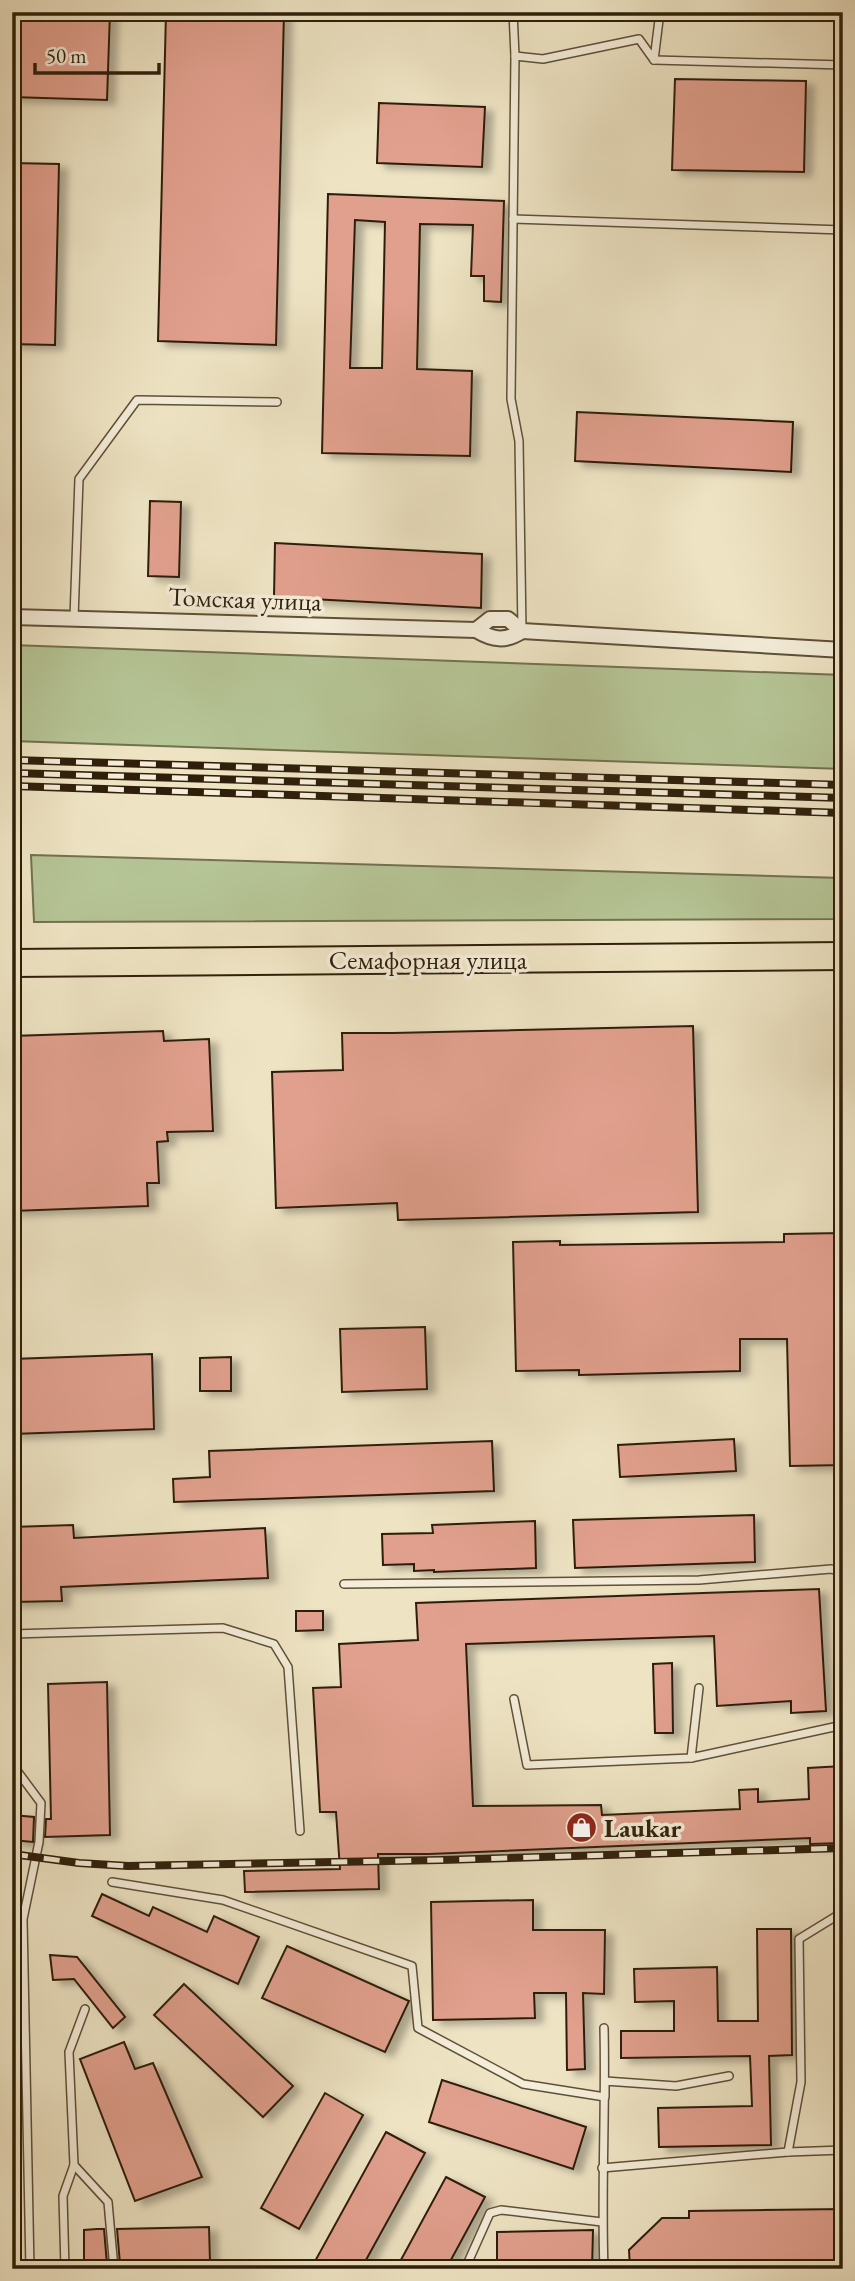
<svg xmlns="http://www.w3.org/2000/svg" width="855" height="2281" viewBox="0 0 855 2281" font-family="'EB Garamond',serif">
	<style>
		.green { fill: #b6c596; stroke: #727250; stroke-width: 2 }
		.building { fill: #e1a08e; stroke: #2f1f0a; stroke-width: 2; fill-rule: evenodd; filter: url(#shadow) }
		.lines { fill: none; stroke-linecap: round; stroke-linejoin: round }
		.lane-casing { stroke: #5f5038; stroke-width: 10 }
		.street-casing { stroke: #5f5038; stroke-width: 18 }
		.highway-casing { stroke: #2f1f0a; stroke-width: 30 }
		.lane { stroke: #f4edd9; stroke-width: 7 }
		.street { stroke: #f4edd9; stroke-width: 14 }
		.highway { stroke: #eee4c4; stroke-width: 26 }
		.rail-casing { stroke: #2f1f0a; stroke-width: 8 }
		.rail { stroke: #f4edd9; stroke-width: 5; stroke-dasharray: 16; stroke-linecap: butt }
		.labels { text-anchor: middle; stroke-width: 7; stroke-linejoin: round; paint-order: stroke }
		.street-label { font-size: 26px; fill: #2f1f0a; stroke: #f4edd9 }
		.poi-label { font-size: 26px; font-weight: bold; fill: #2f1f0a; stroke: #f4edd9; text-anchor: start }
	</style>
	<defs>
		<filter id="shadow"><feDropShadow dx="8" dy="4.5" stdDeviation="3.5" flood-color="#0004"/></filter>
	</defs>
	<rect width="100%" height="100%" fill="#eee4c4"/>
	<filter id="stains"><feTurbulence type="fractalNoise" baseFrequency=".00286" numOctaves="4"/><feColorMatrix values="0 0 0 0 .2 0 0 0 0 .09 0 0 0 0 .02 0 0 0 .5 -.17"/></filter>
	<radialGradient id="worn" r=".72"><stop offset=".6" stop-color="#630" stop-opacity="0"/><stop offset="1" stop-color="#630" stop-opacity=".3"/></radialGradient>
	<g class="green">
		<path d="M12,645L843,675V769L12,741Z"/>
		<path d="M31,855L843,878V919L34,922Z"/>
	</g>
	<g class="building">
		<path d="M12,12H110L107,100L12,97Z"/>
		<path d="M166,12H284L276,345L158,341Z"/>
		<path d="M675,79L806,81L804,172L672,170Z"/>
		<path d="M379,103L485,107L482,167L377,163Z"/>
		<path d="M12,163L59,164L55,345L12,344Z"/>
		<path d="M328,194L504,201L501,302L484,301V276H471L473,225L420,224L417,369L472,371L470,456L322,453ZM355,220L385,222L382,368H350Z"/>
		<path d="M577,412L793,422L791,472L575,461Z"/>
		<path d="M150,501L181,502L179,577L148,576Z"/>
		<path d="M275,543L482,554L481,608L274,597Z"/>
		<path d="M693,1026L698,1212L398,1220L397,1203L276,1208L272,1072L343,1070L342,1033H393Z"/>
		<path d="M163,1031L164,1041L209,1039L213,1131L167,1132L168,1141L157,1142L159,1183H147L148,1206L12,1211V1036Z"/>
		<path d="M843,1233V1465L790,1466L787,1339H740V1371L579,1375V1370L516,1371L513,1242L560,1241V1245L784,1242V1234Z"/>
		<path d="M425,1327L427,1389L342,1392L340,1329Z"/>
		<path d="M152,1354L154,1429L12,1434V1359Z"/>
		<path d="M231,1357V1391H200V1358Z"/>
		<path d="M734,1439L736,1471L620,1477L618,1445Z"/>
		<path d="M492,1441L494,1491L174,1502L173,1479L210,1477L209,1451Z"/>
		<path d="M754,1515L755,1562L575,1568L573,1520Z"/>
		<path d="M535,1521L536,1568L434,1572V1570L414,1571V1564L383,1565L382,1534L433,1533L432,1525Z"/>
		<path d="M73,1525L74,1538L265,1528L268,1578L61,1587L62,1601L12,1602V1527Z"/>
		<path d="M819,1589L826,1711L791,1713V1701L717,1706L714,1636L466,1644L473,1806L601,1805L602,1815L740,1809L739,1790L758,1789V1802L809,1799L808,1768L843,1766V1843L810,1844V1838L429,1854H378L379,1889L245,1892L244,1871L340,1869L336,1812H320L313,1688L341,1687L339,1644L418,1640L416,1603Z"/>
		<path d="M296,1611H323V1630L296,1631Z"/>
		<path d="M672,1663L673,1733H655L653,1664Z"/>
		<path d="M107,1682L110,1835L45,1837L46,1819H51L48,1684Z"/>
		<path d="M12,1815L34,1817L33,1842L12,1840Z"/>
		<path d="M102,1894L149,1916L153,1907L207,1932L214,1916L259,1937L238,1984L92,1916Z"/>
		<path d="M533,1900V1930H605L604,1994L583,1993L585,2069L567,2070L566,1993H534L535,2018L433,2020L431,1902Z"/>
		<path d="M757,1929H791L792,2055L769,2056L771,2145L659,2147L658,2108L752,2106L750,2056L621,2058V2031H674V2001L635,2002L634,1969L717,1967L718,2021H758Z"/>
		<path d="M287,1946L409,2001L385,2052L262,1998Z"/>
		<path d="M50,1955L77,1957L125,2017L113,2028L74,1979L53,1980Z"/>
		<path d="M184,1984L293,2086L263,2117L154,2015Z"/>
		<path d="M124,2042L135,2069L153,2063L202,2177L135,2201L80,2059Z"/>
		<path d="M442,2080L586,2127L573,2169L429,2122Z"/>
		<path d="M325,2093L363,2115L299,2229L261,2208Z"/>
		<path d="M386,2132L425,2153L361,2269H325L314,2263Z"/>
		<path d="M446,2177L485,2197L446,2269H396Z"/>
		<path d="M843,2209V2269H630L629,2250L662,2218H689V2211Z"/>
		<path d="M209,2227L210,2262L180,2263V2269H158V2263L120,2264L117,2229Z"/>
		<path d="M97,2229H104L107,2265H103V2269H84V2230Z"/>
		<path d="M593,2230L592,2269H497V2232Z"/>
	</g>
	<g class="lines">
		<defs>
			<g id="lane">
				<path d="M513,12L515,56"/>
				<path d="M654,60L843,65"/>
				<path d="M513,219L843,230"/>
				<path d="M74,618L79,479L137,400L277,402"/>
				<path d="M522,630L519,441L511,399L515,56L543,59L639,39L654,60L660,12"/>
				<path d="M344,1584L699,1580L831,1569L843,1572"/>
				<path d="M12,1634L223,1628L274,1644L288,1667L300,1831"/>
				<path d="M514,1699L527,1765L691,1758L843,1725"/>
				<path d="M691,1758L699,1688"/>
				<path d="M12,1764L41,1803L39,1842L23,1919L30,2269"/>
				<path d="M112,1882L223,1900L412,1966L418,2028L523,2084L605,2097V2081L676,2086L729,2076"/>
				<path d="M788,2152L801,2082L799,1939L843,1912"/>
				<path d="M74,2165L108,2202L114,2269"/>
				<path d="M602,2168L788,2152L843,2150"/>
				<path d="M65,2269L63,2196L74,2165L69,2052L85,2009"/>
				<path d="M465,2269L490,2213L501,2210L602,2222"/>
				<path d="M604,2269C601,2188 606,2108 604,2028"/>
			</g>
			<g id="street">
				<path d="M12,617L476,630C493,640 505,642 522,631"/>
				<path d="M476,630L490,619H508L522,631L843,650"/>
			</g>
			<path id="highway" d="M12,963L843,956"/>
		</defs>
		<use href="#lane" class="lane-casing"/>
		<use href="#street" class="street-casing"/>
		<use href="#highway" class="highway-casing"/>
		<use href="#lane" class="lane"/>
		<use href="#street" class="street"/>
		<use href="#highway" class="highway"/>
		<defs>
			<g id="rail">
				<path d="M12,760L843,785"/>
				<path d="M12,773L843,798"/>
				<path d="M12,786L843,813"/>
				<path d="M12,1854L79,1863L128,1866L441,1860L843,1848"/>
			</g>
		</defs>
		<use href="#rail" class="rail-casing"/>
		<use href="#rail" class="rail"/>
	</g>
	<defs>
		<symbol id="shop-disc" viewBox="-11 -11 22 22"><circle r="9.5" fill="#8f2418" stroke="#f4edd9"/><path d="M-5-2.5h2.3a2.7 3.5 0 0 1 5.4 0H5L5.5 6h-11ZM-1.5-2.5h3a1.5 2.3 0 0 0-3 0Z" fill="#fff"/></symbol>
	</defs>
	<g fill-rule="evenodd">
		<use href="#shop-disc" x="564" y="1810" width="35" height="35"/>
	</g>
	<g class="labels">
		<g class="street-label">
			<text transform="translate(245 599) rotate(2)" y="9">Томская улица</text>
			<text x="428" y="969">Семафорная улица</text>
		</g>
		<g class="poi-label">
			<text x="604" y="1837">Laukar</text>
		</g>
	</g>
	<rect width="855" height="2281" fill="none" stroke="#eee4c4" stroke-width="42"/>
	<rect x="14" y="14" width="827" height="2253" fill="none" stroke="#2f1f0a" stroke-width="3.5"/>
	<rect x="21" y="21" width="813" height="2239" fill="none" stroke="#2f1f0a" stroke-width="2"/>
	<path d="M35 63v10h124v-10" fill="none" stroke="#2f1f0a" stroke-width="3.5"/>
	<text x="46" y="63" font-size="21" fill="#2f1f0a" stroke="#f4edd9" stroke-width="5" paint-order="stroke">50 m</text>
	<rect width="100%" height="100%" filter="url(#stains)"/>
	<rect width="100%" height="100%" fill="url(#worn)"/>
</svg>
